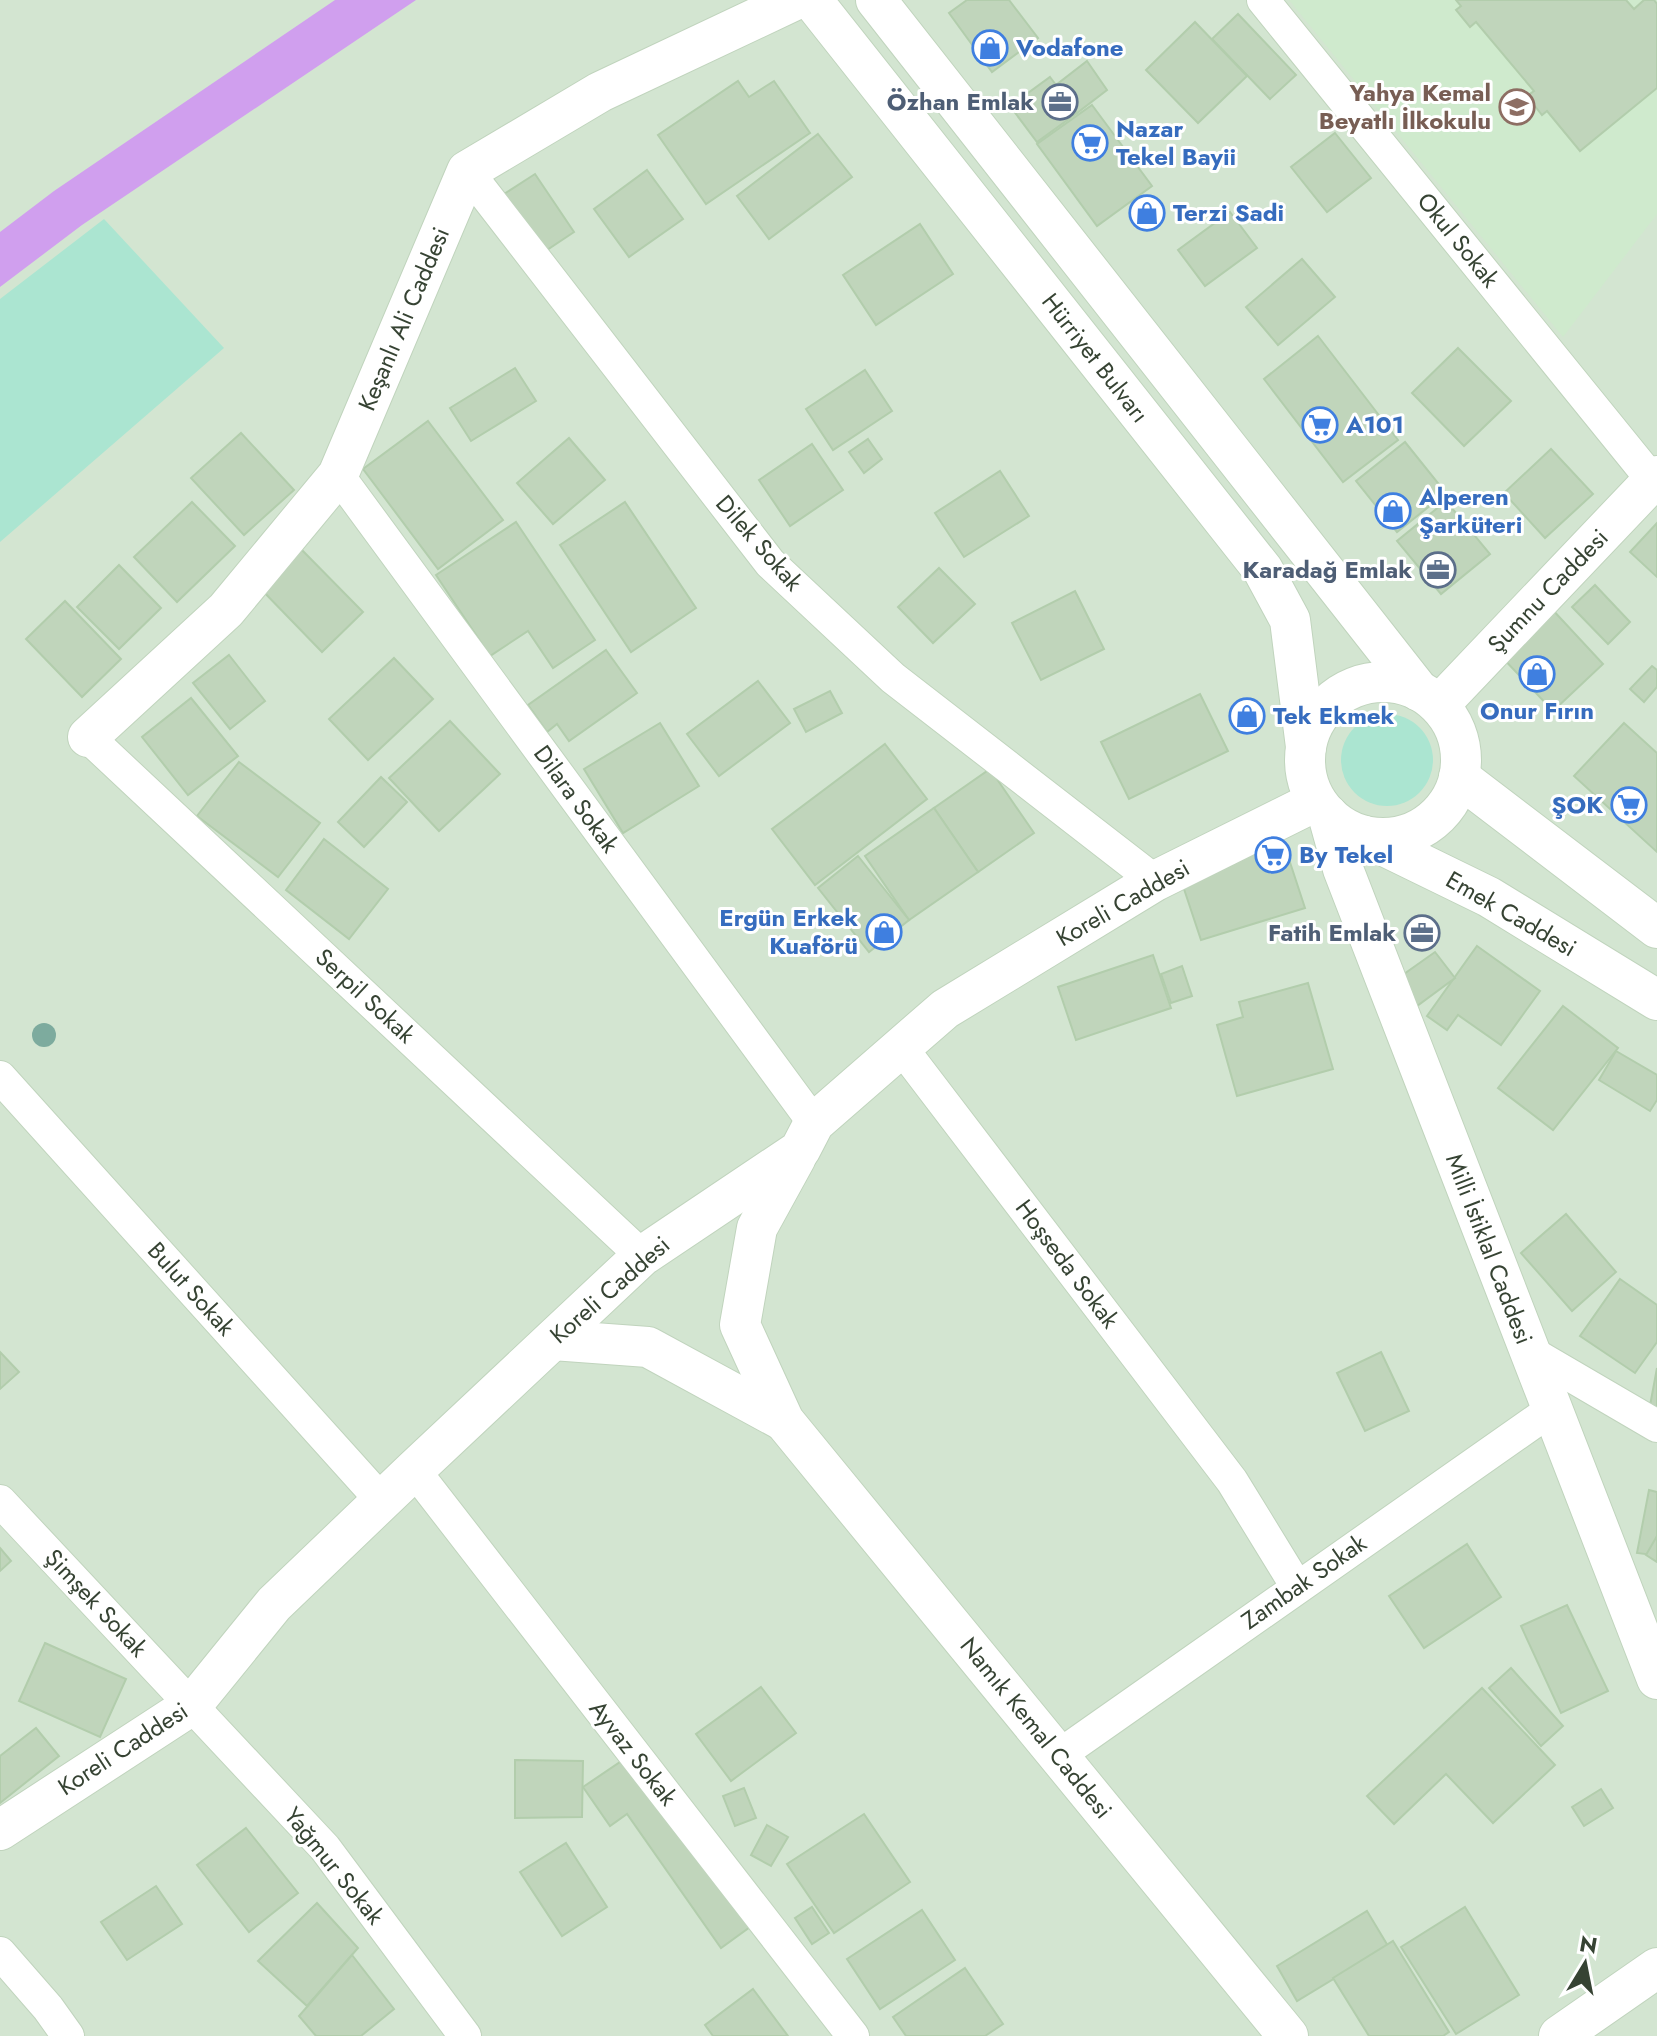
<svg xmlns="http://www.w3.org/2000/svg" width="1657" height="2036" viewBox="0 0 1657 2036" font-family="Jost,sans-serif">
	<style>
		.residential { fill: #d3e5d1 }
		.education { fill: #cfeacd }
		.green { fill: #abe5d1 }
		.water { fill: #d09fee }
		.building { fill: #c0d5bb; stroke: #b2cdac; stroke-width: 2 }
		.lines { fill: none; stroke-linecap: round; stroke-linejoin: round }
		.minor-casing { stroke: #c0d4bd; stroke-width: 34 }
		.tertiary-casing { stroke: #c0d4bd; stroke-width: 42 }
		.minor { stroke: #fff; stroke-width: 32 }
		.tertiary { stroke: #fff; stroke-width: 40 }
		.tree { fill: #7dab9e }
		.labels { text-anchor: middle; stroke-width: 6; stroke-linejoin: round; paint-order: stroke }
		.shop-label { font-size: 24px; font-weight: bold; fill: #366cbe; stroke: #fff; text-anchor: start }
		.education-label { font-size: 24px; font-weight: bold; fill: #785e54; stroke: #fff; text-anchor: end }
		.service-label { font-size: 24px; font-weight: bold; fill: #4e5e75; stroke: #fff; text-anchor: end }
		.street-label { font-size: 24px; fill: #364333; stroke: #fff }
	</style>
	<rect width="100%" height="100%" fill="#e4f1e3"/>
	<rect class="residential" x="0" y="0" width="1657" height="2036"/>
	<path class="education" d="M1289,0H1657V214L1563,337Z"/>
	<g class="green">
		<path d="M104,219L224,348L0,542V299Z"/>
		<circle cx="1387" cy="760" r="46"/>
	</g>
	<path class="water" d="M335,0H416L82,225L0,287V232L54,191Z"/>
	<g class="building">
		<path d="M967,0H1009L1038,38L992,72L949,13Z"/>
		<path d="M1456,0H1626L1634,9L1644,0H1654L1657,4V88L1580,151L1547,111L1542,115L1527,96L1534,91L1476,22L1470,27L1456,10L1461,6Z"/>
		<path d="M1238,14L1296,75L1270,99L1212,39Z"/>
		<path d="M1195,22L1247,76L1198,123L1146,70Z"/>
		<path d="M1087,61L1107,90L1077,113L1056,85Z"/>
		<path d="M1050,77L1077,113L1037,142L1010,106Z"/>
		<path d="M738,81L749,97L774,81L810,133L706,204L658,135Z"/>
		<path d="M1092,105L1152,186L1097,226L1037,144Z"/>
		<path d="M1335,133L1371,178L1327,212L1291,167Z"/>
		<path d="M818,134L852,177L769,239L737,196Z"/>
		<path d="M647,170L683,219L629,257L594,209Z"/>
		<path d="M535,174L574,232L526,264L487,205Z"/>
		<path d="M1230,212L1257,248L1205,286L1178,250Z"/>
		<path d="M920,224L953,274L876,325L843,275Z"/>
		<path d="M1302,259L1335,297L1278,345L1246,307Z"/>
		<path d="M1318,336L1398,440L1343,482L1264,379Z"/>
		<path d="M1458,348L1511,401L1464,446L1412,393Z"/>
		<path d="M515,368L536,401L471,441L450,408Z"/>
		<path d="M865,370L892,411L833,450L806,409Z"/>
		<path d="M428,421L503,520L438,569L363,469Z"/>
		<path d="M241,433L294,490L244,535L191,478Z"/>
		<path d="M569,438L605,480L553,524L517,483Z"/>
		<path d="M868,439L882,459L864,473L849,452Z"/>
		<path d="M1405,442L1446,493L1397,532L1356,481Z"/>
		<path d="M812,444L843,490L790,526L759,480Z"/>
		<path d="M1551,449L1593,494L1545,538L1504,493Z"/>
		<path d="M1000,471L1029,516L964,557L935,513Z"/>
		<path d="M1446,501L1490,554L1441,594L1397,541Z"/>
		<path d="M192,502L235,546L177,602L134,557Z"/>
		<path d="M625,502L696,608L631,652L560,545Z"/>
		<path d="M516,522L595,640L553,668L528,631L490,656L436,575Z"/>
		<path d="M1657,523V577L1630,552Z"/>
		<path d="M298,546L363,612L322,652L257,585Z"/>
		<path d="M119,565L161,608L119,649L77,607Z"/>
		<path d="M939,568L975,604L933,643L898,607Z"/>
		<path d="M1595,585L1630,622L1608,644L1572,607Z"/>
		<path d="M1075,591L1104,649L1041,680L1012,623Z"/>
		<path d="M65,601L121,659L82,697L26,639Z"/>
		<path d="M1550,607L1603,664L1553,711L1499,654Z"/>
		<path d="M606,650L637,693L569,741L557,724L547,732L528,705Z"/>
		<path d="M229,655L265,701L230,729L193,683Z"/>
		<path d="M394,658L433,699L368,760L329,719Z"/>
		<path d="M1652,666L1657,670V687L1644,702L1630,689Z"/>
		<path d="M758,681L790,723L719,776L687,734Z"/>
		<path d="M830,691L842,713L806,732L794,709Z"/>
		<path d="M1200,694L1228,751L1129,799L1101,742Z"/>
		<path d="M191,698L238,756L188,795L142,737Z"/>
		<path d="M450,721L500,774L439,831L389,778Z"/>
		<path d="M660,723L699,786L623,833L584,769Z"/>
		<path d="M1624,723L1657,753V852L1574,776Z"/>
		<path d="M885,744L927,799L815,885L772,829Z"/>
		<path d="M239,762L320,823L278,877L197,816Z"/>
		<path d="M990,769L1034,833L978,872L934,808Z"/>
		<path d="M381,777L407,802L364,847L338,822Z"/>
		<path d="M934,808L978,872L909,920L865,856Z"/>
		<path d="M324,839L388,889L349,939L286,890Z"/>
		<path d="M1284,844L1305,908L1201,940L1180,877Z"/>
		<path d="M858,856L909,920L869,952L818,888Z"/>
		<path d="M1477,946L1540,991L1501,1045L1458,1015L1447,1030L1427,1016Z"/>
		<path d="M1435,952L1455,978L1417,1006L1397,979Z"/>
		<path d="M1153,955L1171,1008L1076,1040L1058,987Z"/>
		<path d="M1182,966L1192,996L1171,1003L1161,974Z"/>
		<path d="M1308,983L1333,1069L1237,1096L1217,1025L1243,1017L1239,1002Z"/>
		<path d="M1563,1006L1618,1048L1553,1130L1498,1088Z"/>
		<path d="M1616,1051L1657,1075V1100L1650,1111L1599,1080Z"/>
		<path d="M1566,1214L1616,1272L1572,1311L1521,1253Z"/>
		<path d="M1620,1279L1657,1305V1342L1635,1373L1580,1336Z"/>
		<path d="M0,1352L19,1372L0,1389Z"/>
		<path d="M1381,1352L1409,1411L1365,1431L1337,1373Z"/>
		<path d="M1657,1368V1413L1649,1411Z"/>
		<path d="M1649,1490L1657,1492V1537L1653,1555L1637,1553Z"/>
		<path d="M1657,1536V1562L1646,1555Z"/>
		<path d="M1467,1544L1501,1597L1424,1648L1389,1596Z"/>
		<path d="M0,1548L11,1561L0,1571Z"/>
		<path d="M1567,1605L1608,1691L1561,1713L1521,1626Z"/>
		<path d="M45,1643L126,1679L100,1737L19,1701Z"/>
		<path d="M1511,1668L1563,1726L1541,1746L1489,1688Z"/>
		<path d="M761,1687L796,1733L731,1781L696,1734Z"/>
		<path d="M1482,1688L1555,1765L1493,1823L1446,1774L1394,1824L1367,1796Z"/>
		<path d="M36,1728L59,1756L0,1803V1756Z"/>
		<path d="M629,1756L750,1927L721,1948L627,1814L610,1826L583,1787Z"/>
		<path d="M515,1760L583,1761L582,1817L515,1818Z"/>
		<path d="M744,1788L756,1818L735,1826L723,1796Z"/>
		<path d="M1601,1789L1613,1808L1584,1826L1572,1807Z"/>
		<path d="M864,1814L910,1882L834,1933L787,1864Z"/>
		<path d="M767,1825L788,1837L771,1866L751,1855Z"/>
		<path d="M246,1828L298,1893L249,1932L197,1865Z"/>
		<path d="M566,1843L607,1907L562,1936L520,1872Z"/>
		<path d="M156,1886L182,1924L127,1960L101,1922Z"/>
		<path d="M317,1903L358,1948L307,2006L258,1961Z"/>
		<path d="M812,1907L829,1933L812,1944L795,1918Z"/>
		<path d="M1465,1907L1519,1995L1456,2034L1401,1947Z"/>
		<path d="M922,1910L955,1960L880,2009L847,1959Z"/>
		<path d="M1367,1911L1388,1946L1297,2001L1277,1966Z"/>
		<path d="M1393,1941L1449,2032L1443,2036H1369L1333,1978Z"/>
		<path d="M352,1955L394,2009L361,2036H316L299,2016Z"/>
		<path d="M965,1968L1003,2024L985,2036H906L893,2017Z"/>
		<path d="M753,1989L788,2036H713L705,2025Z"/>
	</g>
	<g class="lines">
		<defs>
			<g id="minor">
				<path d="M1263,0L1653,481"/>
				<path d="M467,171L770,563L893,678L1155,881"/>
				<path d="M338,475L814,1123"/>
				<path d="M88,737L642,1256"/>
				<path d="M901,1047L1232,1481L1297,1587"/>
				<path d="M0,1077L382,1501"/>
				<path d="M1527,1350L1657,1426"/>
				<path d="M414,1470L853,2036"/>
				<path d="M0,1501L325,1848L465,2036"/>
				<path d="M1058,1756L1551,1410"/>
				<path d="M0,1953L48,2008L68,2036"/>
			</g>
			<g id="tertiary">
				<path d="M812,0L1263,570L1290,620L1306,747"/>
				<path d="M876,0L1419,691"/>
				<circle cx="1383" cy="760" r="78"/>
				<path d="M1439,705L1657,476"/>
				<path d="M88,737L226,610L338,475L467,171L600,92L795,0"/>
				<path d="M1459,777L1657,928"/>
				<path d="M1328,815L1343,869C1448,1139 1551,1410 1657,1679"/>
				<path d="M1364,836L1489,897L1657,1000"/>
				<path d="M796,1157L757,1228L740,1325L784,1421L1288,2036"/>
				<path d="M553,1340L648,1347L784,1421"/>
				<path d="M0,1830L192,1705L274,1604L414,1470L642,1256L800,1150L814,1123L945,1009L1155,881L1316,801"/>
				<path d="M1559,2036L1657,1968"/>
			</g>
		</defs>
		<use href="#minor" class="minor-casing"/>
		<use href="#tertiary" class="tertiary-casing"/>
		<use href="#minor" class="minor"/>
		<use href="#tertiary" class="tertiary"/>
	</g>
	<circle class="tree" cx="44" cy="1035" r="12"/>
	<defs>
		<symbol id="shop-ring" viewBox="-11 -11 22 22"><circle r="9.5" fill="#fff" stroke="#3f7fe0" stroke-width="1.5"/><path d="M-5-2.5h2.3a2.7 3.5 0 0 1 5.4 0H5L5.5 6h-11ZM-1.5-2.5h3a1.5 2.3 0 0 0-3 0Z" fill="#3f7fe0"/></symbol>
		<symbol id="office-ring" viewBox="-11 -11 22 22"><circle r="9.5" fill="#fff" stroke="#5c6f8a" stroke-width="1.5"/><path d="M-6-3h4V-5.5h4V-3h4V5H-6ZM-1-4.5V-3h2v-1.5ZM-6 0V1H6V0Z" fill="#5c6f8a"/></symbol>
		<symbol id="school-ring" viewBox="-11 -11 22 22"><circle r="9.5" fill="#fff" stroke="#8d6e63" stroke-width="1.5"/><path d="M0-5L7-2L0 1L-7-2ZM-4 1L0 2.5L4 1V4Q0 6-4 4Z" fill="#8d6e63"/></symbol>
		<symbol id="supermarket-ring" viewBox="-11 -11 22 22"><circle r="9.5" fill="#fff" stroke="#3f7fe0" stroke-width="1.5"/><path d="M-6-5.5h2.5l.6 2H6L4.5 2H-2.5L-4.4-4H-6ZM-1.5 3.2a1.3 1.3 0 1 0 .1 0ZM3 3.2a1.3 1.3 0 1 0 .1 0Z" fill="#3f7fe0"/></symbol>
	</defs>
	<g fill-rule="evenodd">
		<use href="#shop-ring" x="970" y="28" width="40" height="40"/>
		<use href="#office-ring" x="1040" y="82" width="40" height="40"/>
		<use href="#school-ring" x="1497" y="87" width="40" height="40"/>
		<use href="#supermarket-ring" x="1070" y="123" width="40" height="40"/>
		<use href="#shop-ring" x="1127" y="193" width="40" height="40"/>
		<use href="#supermarket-ring" x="1300" y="405" width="40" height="40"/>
		<use href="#shop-ring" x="1373" y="491" width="40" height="40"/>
		<use href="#office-ring" x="1418" y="550" width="40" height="40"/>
		<use href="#shop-ring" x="1517" y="654" width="40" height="40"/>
		<use href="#shop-ring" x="1227" y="696" width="40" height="40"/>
		<use href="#supermarket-ring" x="1609" y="785" width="40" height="40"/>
		<use href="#supermarket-ring" x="1253" y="835" width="40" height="40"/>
		<use href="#shop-ring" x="864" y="912" width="40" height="40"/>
		<use href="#office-ring" x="1402" y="913" width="40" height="40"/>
	</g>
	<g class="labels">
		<g class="shop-label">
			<text x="1016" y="56">Vodafone</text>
			<text x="1116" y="137">Nazar<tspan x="1116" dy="28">Tekel Bayii</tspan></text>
			<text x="1173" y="221">Terzi Sadi</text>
			<text x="1346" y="433">A101</text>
			<text x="1419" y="505">Alperen<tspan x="1419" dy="28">Şarküteri</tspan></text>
			<text x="1537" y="719" text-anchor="middle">Onur Fırın</text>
			<text x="1273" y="724">Tek Ekmek</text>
			<text x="1603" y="813" text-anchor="end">ŞOK</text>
			<text x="1299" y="863">By Tekel</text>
			<text x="858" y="926" text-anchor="end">Ergün Erkek<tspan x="858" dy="28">Kuaförü</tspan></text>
		</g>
		<g class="education-label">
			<text x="1491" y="101">Yahya Kemal<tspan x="1491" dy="28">Beyatlı İlkokulu</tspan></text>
		</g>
		<g class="service-label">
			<text x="1034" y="110">Özhan Emlak</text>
			<text x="1412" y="578">Karadağ Emlak</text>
			<text x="1396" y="941">Fatih Emlak</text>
		</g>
		<g class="street-label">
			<text transform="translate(1458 240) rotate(51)" y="8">Okul Sokak</text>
			<text transform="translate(404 319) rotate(-67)" y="8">Keşanlı Ali Caddesi</text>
			<text transform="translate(1095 358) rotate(52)" y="8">Hürriyet Bulvarı</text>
			<text transform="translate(759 543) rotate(49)" y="8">Dilek Sokak</text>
			<text transform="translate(1548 591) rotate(-46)" y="8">Şumnu Caddesi</text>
			<text transform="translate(576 799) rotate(54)" y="8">Dilara Sokak</text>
			<text transform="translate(1123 903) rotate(-30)" y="8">Koreli Caddesi</text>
			<text transform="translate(1511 914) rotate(30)" y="8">Emek Caddesi</text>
			<text transform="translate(365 996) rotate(43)" y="8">Serpil Sokak</text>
			<text transform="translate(1489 1249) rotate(69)" y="8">Milli İstiklal Caddesi</text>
			<text transform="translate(1067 1264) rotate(53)" y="8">Hoşseda Sokak</text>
			<text transform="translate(191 1289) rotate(48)" y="8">Bulut Sokak</text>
			<text transform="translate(610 1290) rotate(-41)" y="8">Koreli Caddesi</text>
			<text transform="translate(1304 1582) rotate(-35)" y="8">Zambak Sokak</text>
			<text transform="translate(96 1603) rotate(47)" y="8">Şimşek Sokak</text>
			<text transform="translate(1036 1728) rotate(51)" y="8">Namık Kemal Caddesi</text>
			<text transform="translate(123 1749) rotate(-33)" y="8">Koreli Caddesi</text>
			<text transform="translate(633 1753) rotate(52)" y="8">Ayvaz Sokak</text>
			<text transform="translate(334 1866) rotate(51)" y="8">Yağmur Sokak</text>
		</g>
	</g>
	<g transform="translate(1585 1964) rotate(10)" stroke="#ffffff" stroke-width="6" paint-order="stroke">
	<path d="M0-6L14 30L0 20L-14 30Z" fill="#364333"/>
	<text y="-12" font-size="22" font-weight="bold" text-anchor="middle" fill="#364333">N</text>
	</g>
</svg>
